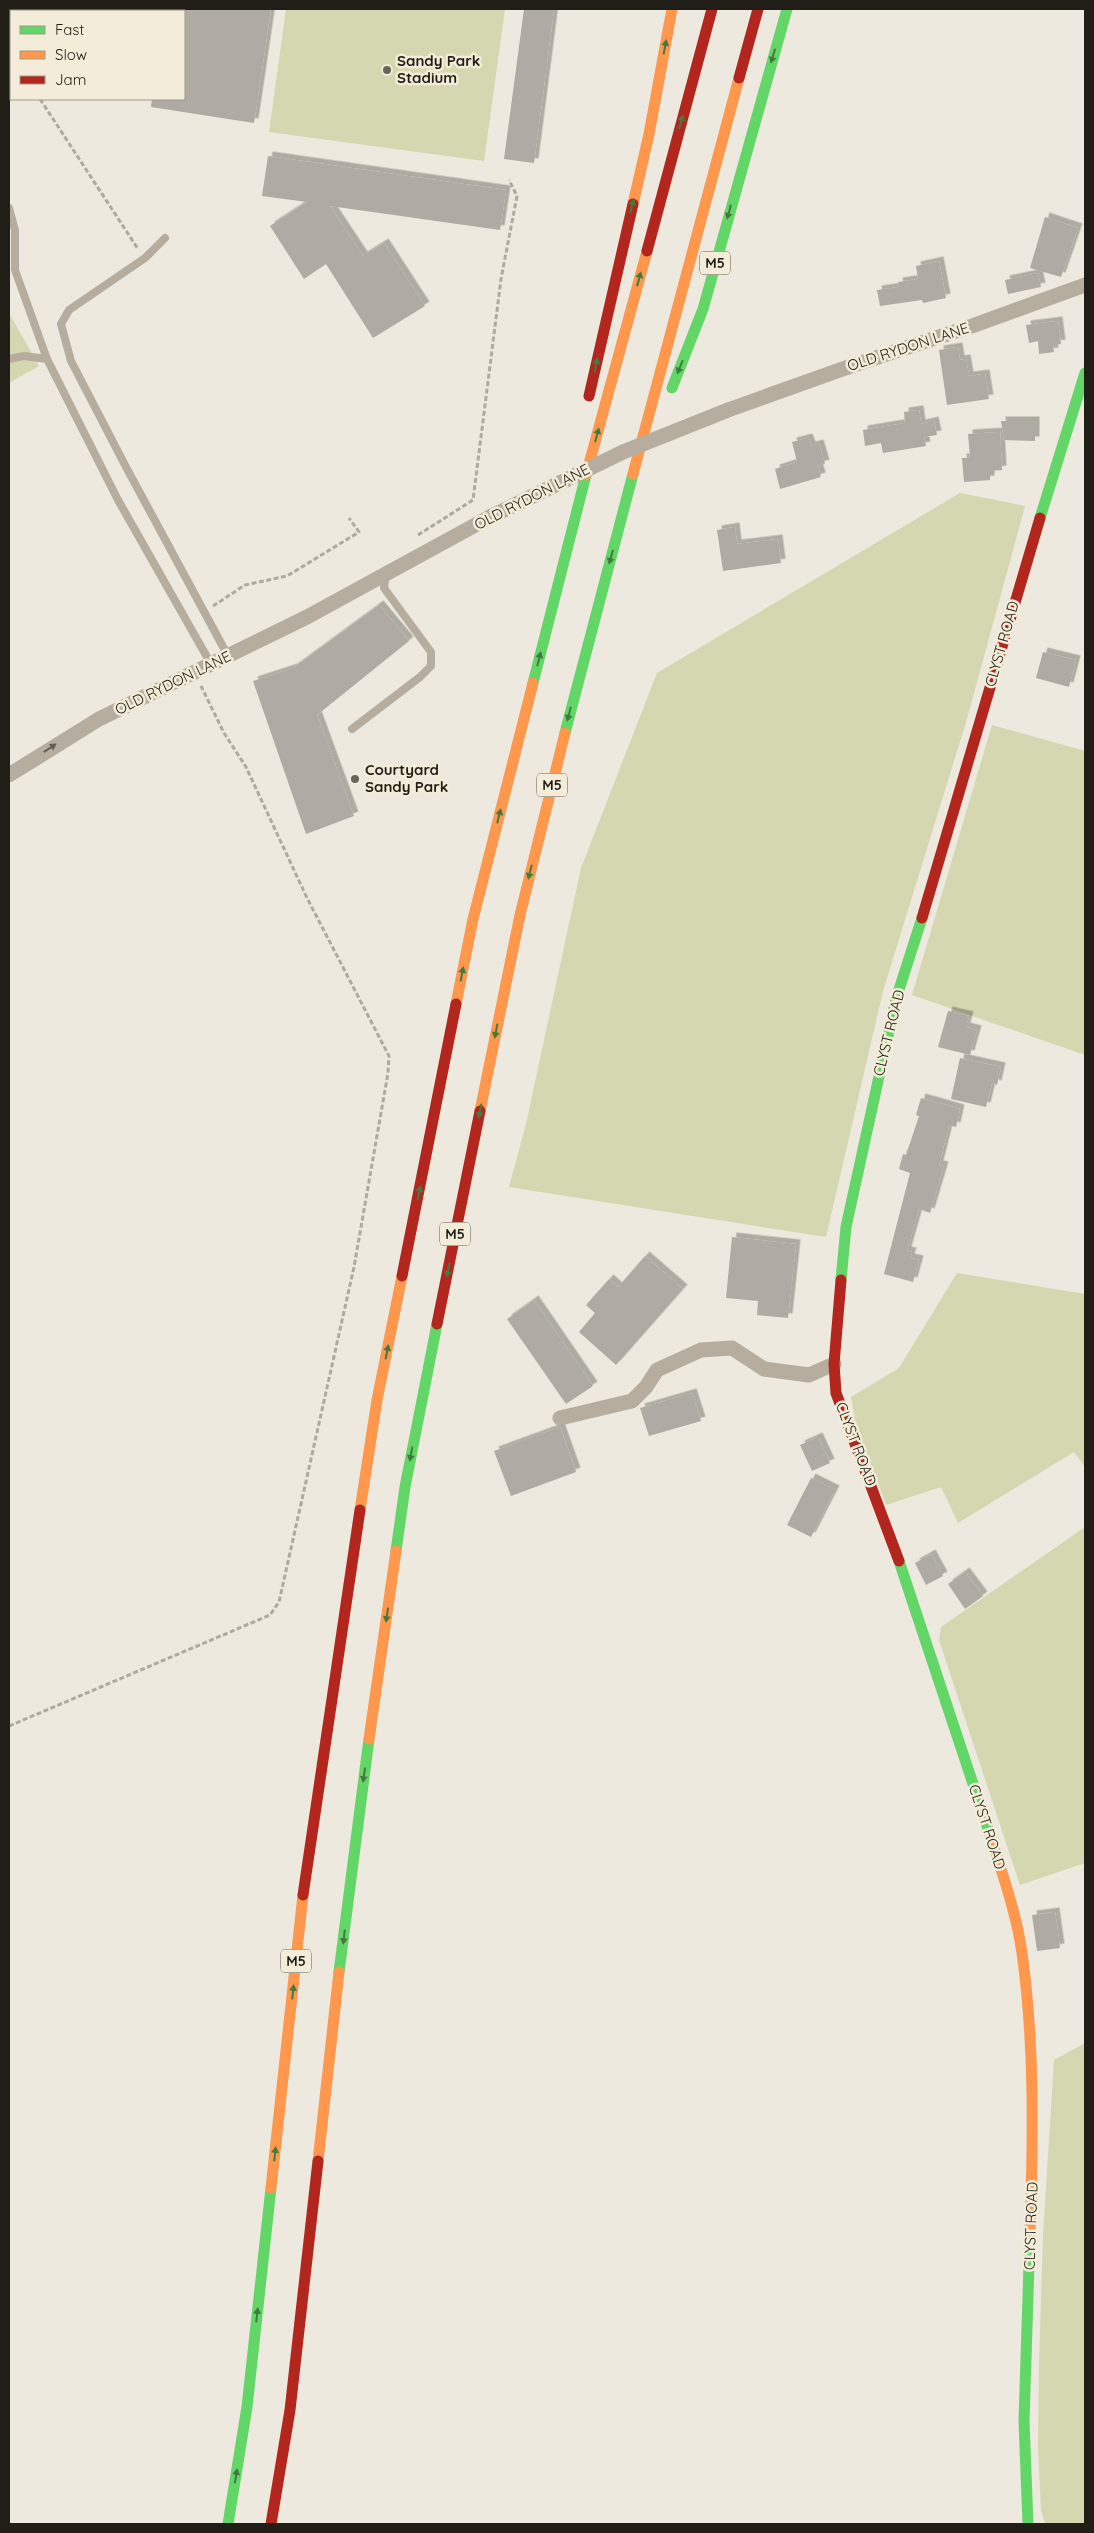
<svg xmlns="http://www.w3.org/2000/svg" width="1094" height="2533" viewBox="0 0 1094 2533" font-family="Quicksand,sans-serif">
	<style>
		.green { fill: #d4d7af }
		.building { fill: #afaaa3; filter: url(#shadow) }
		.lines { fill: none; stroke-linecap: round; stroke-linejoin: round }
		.path { stroke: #b0a99e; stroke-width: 3; stroke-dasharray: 5 2.5; stroke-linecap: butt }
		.lane { stroke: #b6ad9f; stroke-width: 8 }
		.street { stroke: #b6ad9f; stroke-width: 15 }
		.fast { stroke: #63d668; stroke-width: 11 }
		.slow { stroke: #ff974d; stroke-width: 11 }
		.jam { stroke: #b3261e; stroke-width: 11 }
		.street-bridge { stroke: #b6ad9f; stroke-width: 15 }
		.oneway { fill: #427a40 }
		.oneway2 { fill: #645e54 }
		.poi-dot { fill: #68655d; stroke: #f3ecd8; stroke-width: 2 }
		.labels { text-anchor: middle; stroke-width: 5; stroke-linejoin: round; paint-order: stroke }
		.shield { fill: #f3ecd8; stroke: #605c51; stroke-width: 1 }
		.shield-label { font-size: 14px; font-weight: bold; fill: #211e17 }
		.poi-label { font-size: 15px; font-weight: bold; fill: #211e17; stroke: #f3ecd8; text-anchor: start }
		.street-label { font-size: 15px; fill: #211e17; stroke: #f3ecd8 }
	</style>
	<defs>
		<filter id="shadow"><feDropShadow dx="4.5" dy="-4.5" stdDeviation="0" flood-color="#0004"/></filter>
	</defs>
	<rect width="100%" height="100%" fill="#ede9de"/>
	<g class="green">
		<path d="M286,9H505L484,161L269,132Z"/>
		<path d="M9,313L39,366L9,383Z"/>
		<path d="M960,493L1025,506L967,719L883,991L826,1237L509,1187L526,1124L581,868L657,673Z"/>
		<path d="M992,725L1085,751V1055L912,995Z"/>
		<path d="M957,1273L1085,1294V1467L1074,1452L958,1523L941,1487L886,1505L856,1425L851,1397L899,1368Z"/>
		<path d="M1085,1527V1863L1020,1885L939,1640L941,1627Z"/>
		<path d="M1085,2043V2524H1045L1041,2510L1038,2448L1039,2363L1043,2235L1054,2060Z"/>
	</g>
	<g class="building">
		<path d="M184,9H271L254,123L151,107L152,99H184Z"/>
		<path d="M524,9H554L534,163L504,159Z"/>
		<path d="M268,156L506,190L500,230L330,206L363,256L384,243L425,306L373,338L326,264L304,279L270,226L307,202L262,196Z"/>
		<path d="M1045,217L1078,228L1061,277L1030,268Z"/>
		<path d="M939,261L946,298L923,303L922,300L880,306L877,290L899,287L898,282L918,279L916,266Z"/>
		<path d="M1038,273L1041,287L1008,294L1005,280Z"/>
		<path d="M1058,321L1061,344L1053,345L1054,352L1039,354L1038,341L1029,343L1026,325Z"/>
		<path d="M958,347L960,360L966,359L969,376L985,374L989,399L947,405L939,350Z"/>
		<path d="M919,410L921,424L934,421L937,435L924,437L926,446L883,453L881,443L865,446L863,430L905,423L904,412Z"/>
		<path d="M1001,421H1035V441L1004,440Z"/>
		<path d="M1000,432L1002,470L990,471V480L964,482L962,458H970L968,434Z"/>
		<path d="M808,438L811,446L819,444L825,464L818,466L821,477L780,489L775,469L797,462L792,442Z"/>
		<path d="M735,527L737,544L778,539L781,563L723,571L717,530Z"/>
		<path d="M379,605L409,641L317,715L354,816L306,834L253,681L293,668Z"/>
		<path d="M1043,652L1076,660L1069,687L1036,678Z"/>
		<path d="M948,1011L969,1016L966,1027L977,1030L970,1055L938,1047Z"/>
		<path d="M960,1058L1001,1067L997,1085L992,1083L986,1107L951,1099Z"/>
		<path d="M921,1098L960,1109L956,1127L949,1125L939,1165L944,1166L930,1213L919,1209L907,1251L912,1252L910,1258L919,1260L913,1282L884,1274L910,1173L899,1169L903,1154L906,1155L919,1116L916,1115Z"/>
		<path d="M732,1237L796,1244L788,1318L757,1315L758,1301L726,1298Z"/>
		<path d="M645,1256L683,1289L616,1365L579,1332L595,1313L586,1305L609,1279L618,1287Z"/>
		<path d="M534,1300L593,1386L566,1404L507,1319Z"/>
		<path d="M692,1393L701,1421L649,1436L640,1408Z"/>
		<path d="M560,1427L576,1472L511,1496L494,1451Z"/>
		<path d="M818,1437L830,1463L812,1471L800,1445Z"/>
		<path d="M811,1478L835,1490L811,1537L787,1525Z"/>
		<path d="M931,1554L943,1576L926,1585L915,1563Z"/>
		<path d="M965,1572L983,1596L965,1609L948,1584Z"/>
		<path d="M1055,1912L1060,1948L1037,1951L1032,1915Z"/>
	</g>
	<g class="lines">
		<g class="path">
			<path d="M9,51L11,55"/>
			<path d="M40,99L138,249"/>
			<path d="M418,535L473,500L501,279L517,196L509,180"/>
			<path d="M213,606L245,585L287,576L359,532L349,518"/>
			<path d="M9,1726L270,1615L279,1602L354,1267L388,1073L389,1056L307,898L246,767L224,733L201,686"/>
		</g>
		<g class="lane">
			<path d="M9,208L15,230V270L47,359"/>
			<path d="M165,238L145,258L69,310L61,324L71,361L126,467L228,656"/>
			<path d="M9,359L24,356L47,359L118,500L211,664"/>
			<path d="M352,729L420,677L431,666V652L384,588L386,574"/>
		</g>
		<g class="street">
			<path d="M728,410L851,366L972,326L1085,285"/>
			<path d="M9,775L99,719L307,617L490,517"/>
			<path d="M560,1418L632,1401L646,1387L657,1370L701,1350L732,1348L764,1369L809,1375L834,1364"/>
		</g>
		<g class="fast">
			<path d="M672,388L703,309L787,9"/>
			<path d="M1040,518L1085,373"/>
			<path d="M533,683L586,475"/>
			<path d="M565,733L633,474"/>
			<path d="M841,1280L846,1227L896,999L922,918"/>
			<path d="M396,1551L405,1487L437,1324"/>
			<path d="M899,1561L994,1847"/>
			<path d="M339,1972L369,1739"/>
			<path d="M228,2524L247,2407L271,2188"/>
			<path d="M1028,2524L1024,2421L1030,2234"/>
		</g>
		<g class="slow">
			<path d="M633,204L649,134L672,9"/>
			<path d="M633,474L739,78"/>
			<path d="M586,475L647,251"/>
			<path d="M456,1004L473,919L533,683"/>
			<path d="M480,1111L520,915L565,733"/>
			<path d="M360,1510L377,1400L402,1276"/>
			<path d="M369,1739L396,1551"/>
			<path d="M994,1847C1005,1882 1017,1917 1022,1953C1035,2046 1033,2141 1030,2234"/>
			<path d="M318,2161L339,1972"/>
			<path d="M271,2188L303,1895"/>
		</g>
		<g class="jam">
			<path d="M739,78L758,9"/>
			<path d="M647,251L712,9"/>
			<path d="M589,396L633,204"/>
			<path d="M922,918L1040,518"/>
			<path d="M402,1276L456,1004"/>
			<path d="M841,1280L834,1364L836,1393L899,1561"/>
			<path d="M437,1324L480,1111"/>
			<path d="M303,1895L360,1510"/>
			<path d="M271,2524L290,2410L318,2161"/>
		</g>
		<path class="street-bridge" d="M490,517L623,452L728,410"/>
	</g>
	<defs><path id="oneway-solid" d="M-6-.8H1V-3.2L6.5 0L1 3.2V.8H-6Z" transform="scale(1.25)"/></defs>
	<g class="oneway">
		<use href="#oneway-solid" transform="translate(665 47) rotate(-79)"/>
		<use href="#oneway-solid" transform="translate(773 56) rotate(106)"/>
		<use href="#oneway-solid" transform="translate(681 122) rotate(-75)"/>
		<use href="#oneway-solid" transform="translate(632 206) rotate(-77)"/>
		<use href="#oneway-solid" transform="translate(729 212) rotate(105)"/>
		<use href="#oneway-solid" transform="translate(639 279) rotate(-75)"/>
		<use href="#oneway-solid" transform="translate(596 365) rotate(-78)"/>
		<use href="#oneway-solid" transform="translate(680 367) rotate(112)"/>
		<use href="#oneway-solid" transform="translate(597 435) rotate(-75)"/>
		<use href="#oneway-solid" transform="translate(611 557) rotate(105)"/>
		<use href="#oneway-solid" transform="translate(539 659) rotate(-76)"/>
		<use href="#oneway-solid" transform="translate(569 714) rotate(104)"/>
		<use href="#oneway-solid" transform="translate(499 816) rotate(-76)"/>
		<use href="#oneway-solid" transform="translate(530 872) rotate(104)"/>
		<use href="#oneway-solid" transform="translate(462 974) rotate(-79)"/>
		<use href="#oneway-solid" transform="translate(496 1031) rotate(101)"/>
		<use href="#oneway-solid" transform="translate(480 1111) rotate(102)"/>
		<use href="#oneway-solid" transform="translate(419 1193) rotate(-79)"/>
		<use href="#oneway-solid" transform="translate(448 1270) rotate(102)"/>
		<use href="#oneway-solid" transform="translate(387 1352) rotate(-79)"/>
		<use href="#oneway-solid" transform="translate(411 1454) rotate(100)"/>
		<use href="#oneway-solid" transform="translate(387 1615) rotate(98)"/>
		<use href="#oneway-solid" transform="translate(364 1775) rotate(98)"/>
		<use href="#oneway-solid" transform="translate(344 1937) rotate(96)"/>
		<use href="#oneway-solid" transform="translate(293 1992) rotate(-84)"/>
		<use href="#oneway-solid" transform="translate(275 2154) rotate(-84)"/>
		<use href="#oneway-solid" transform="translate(257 2315) rotate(-84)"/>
		<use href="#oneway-solid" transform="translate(236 2476) rotate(-81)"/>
	</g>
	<use class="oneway2" href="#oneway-solid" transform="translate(50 748) rotate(-33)"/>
	<g class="poi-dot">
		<circle cx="387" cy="70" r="5"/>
		<circle cx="355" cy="779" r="5"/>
	</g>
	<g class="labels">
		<g class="shield">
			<rect x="700" y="251.5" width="30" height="23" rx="4"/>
			<rect x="537" y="773.5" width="30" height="23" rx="4"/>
			<rect x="440" y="1222.5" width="30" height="23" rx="4"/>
			<rect x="281" y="1949.5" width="30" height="23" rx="4"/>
		</g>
		<g class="shield-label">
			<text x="715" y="268">M5</text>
			<text x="552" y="790">M5</text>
			<text x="455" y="1239">M5</text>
			<text x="296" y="1966">M5</text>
		</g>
		<g class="poi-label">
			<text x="397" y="66">Sandy Park<tspan x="397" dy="17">Stadium</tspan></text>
			<text x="365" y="775">Courtyard<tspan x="365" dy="17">Sandy Park</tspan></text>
		</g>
		<g class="street-label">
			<text transform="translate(908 347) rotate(-18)" y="5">OLD RYDON LANE</text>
			<text transform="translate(532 497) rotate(-27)" y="5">OLD RYDON LANE</text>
			<text transform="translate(1002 644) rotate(-74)" y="5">CLYST ROAD</text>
			<text transform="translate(173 683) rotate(-26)" y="5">OLD RYDON LANE</text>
			<text transform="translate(889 1033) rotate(-76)" y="5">CLYST ROAD</text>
			<text transform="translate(856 1444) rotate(69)" y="5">CLYST ROAD</text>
			<text transform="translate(987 1827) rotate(72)" y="5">CLYST ROAD</text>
			<text transform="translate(1031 2226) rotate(-88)" y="5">CLYST ROAD</text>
		</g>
	</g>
	<rect width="1094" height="2533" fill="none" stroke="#211e17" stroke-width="20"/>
	<rect x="10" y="10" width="175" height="90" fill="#f3ecd8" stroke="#9f9a8b"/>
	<rect x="20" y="26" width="25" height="8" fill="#63d668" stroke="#9f9a8b"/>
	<text x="55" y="35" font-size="15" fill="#211e17">Fast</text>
	<rect x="20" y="51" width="25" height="8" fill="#ff974d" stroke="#9f9a8b"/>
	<text x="55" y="60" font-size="15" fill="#211e17">Slow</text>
	<rect x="20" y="76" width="25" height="8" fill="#b3261e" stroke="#9f9a8b"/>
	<text x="55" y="85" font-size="15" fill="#211e17">Jam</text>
</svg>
